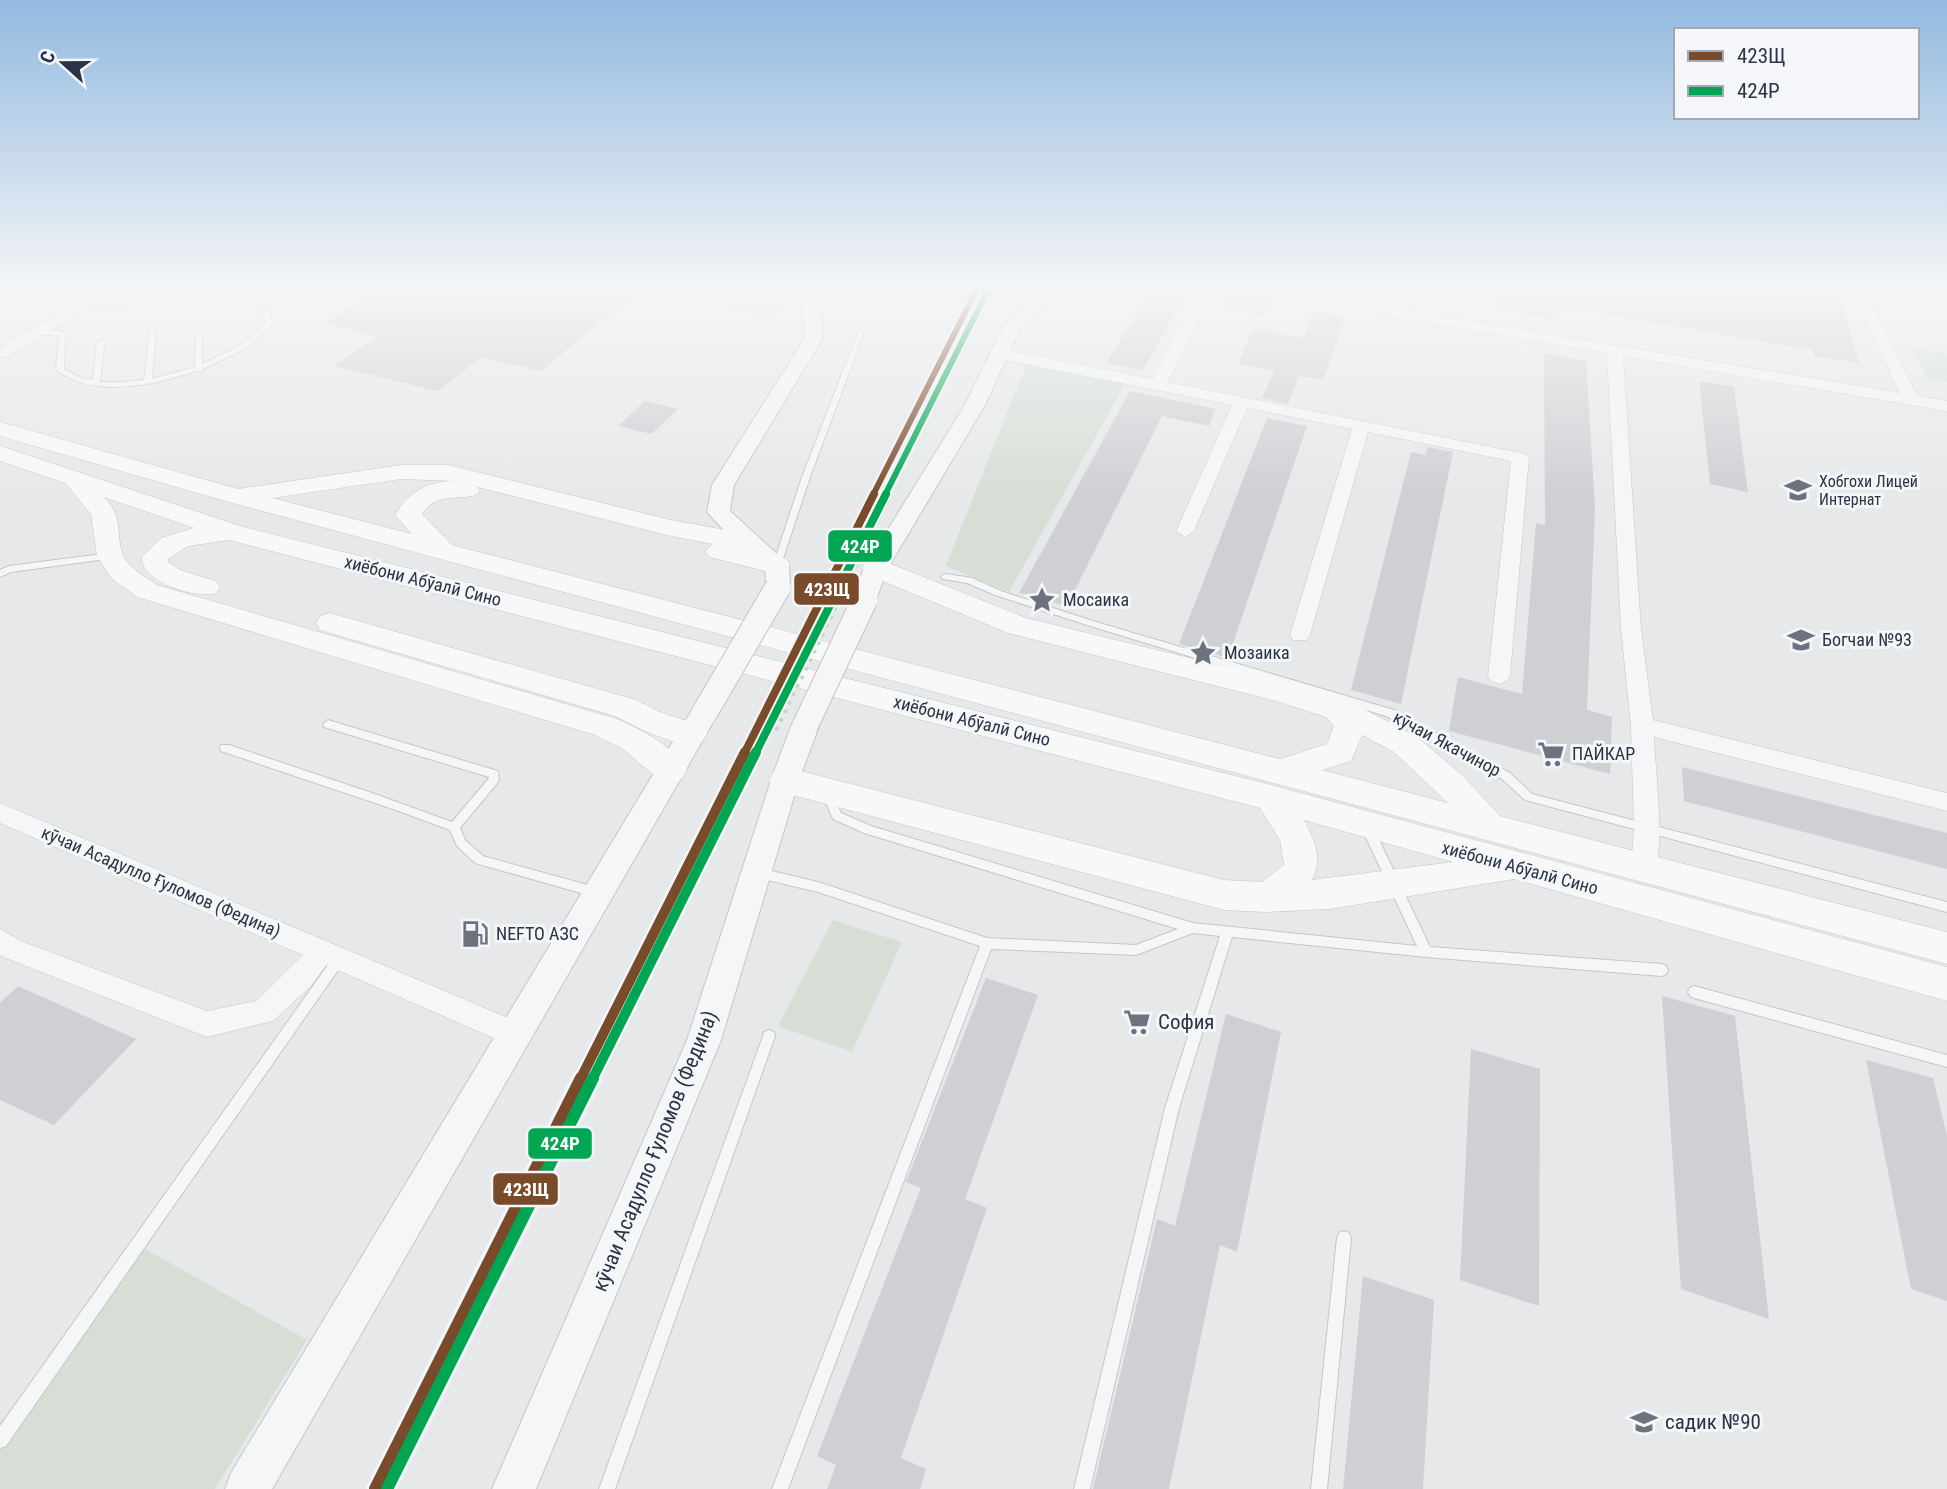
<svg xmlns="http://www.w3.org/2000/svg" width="1947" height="1489" viewBox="0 0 1947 1489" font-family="'Roboto Condensed',sans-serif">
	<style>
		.green { fill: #d6ded6 }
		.building { fill: #ced0d3 }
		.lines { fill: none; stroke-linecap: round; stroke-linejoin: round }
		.service-casing { stroke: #c4c6c8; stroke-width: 2 }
		.minor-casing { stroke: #c4c6c8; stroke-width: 1 }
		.tertiary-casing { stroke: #c4c6c8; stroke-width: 2 }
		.secondary-casing { stroke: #c4c6c8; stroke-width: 1 }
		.service { fill: #f5f6f7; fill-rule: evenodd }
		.minor { fill: #f5f6f7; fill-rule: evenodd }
		.tertiary { fill: #f5f6f7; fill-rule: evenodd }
		.secondary { fill: #f8f8f8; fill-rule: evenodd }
		.rail-far1 { stroke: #cecfd2; stroke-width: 3.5; stroke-dasharray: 2.5 5; stroke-linecap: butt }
		.rail { stroke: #cecfd2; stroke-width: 4.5; stroke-dasharray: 3.5 6; stroke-linecap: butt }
		.tertiary-bridge-casing { stroke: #c4c6c8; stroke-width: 27; stroke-linecap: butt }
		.tertiary-bridge { stroke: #f5f6f7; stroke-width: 25 }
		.rail-1-far3-casing { stroke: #f4f6f9; stroke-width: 10 }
		.rail-1-far2-casing { stroke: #f4f6f9; stroke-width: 12 }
		.rail-1-far1-casing { stroke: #f4f6f9; stroke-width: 15 }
		.rail-1-casing { stroke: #f4f6f9; stroke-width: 18 }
		.rail-2-far3-casing { stroke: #f4f6f9; stroke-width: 10 }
		.rail-2-far2-casing { stroke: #f4f6f9; stroke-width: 12 }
		.rail-2-far1-casing { stroke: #f4f6f9; stroke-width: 15 }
		.rail-2-casing { stroke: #f4f6f9; stroke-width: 18 }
		.rail-1-far3 { stroke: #7a4b2a; stroke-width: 6 }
		.rail-1-far2 { stroke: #7a4b2a; stroke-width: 8 }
		.rail-1-far1 { stroke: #7a4b2a; stroke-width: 10 }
		.rail-1 { stroke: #7a4b2a; stroke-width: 12 }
		.rail-2-far3 { stroke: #00a651; stroke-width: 6 }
		.rail-2-far2 { stroke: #00a651; stroke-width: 8 }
		.rail-2-far1 { stroke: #00a651; stroke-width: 10 }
		.rail-2 { stroke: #00a651; stroke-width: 12 }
		.labels { text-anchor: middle; stroke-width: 6; stroke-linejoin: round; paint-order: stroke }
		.far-poi-label { font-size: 16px; fill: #2b3445; stroke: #f4f6f9; text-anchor: start }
		.street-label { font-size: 18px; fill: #2b3445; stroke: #f4f6f9 }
		.poi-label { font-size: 18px; fill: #2b3445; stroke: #f4f6f9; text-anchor: start }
		.near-poi-label { font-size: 21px; fill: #2b3445; stroke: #f4f6f9; text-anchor: start }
		.near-street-label { font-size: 21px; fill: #2b3445; stroke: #f4f6f9 }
		.line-badge { stroke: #f4f6f9; stroke-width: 2.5 }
		.badge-label { font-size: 19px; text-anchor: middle; font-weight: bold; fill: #fff }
	</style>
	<rect width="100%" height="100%" fill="#e6e8ea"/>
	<g class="green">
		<path d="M1911,348L1947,354V382L1928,379Z"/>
		<path d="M1026,365L1125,384L1009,592L946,566Z"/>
		<path d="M833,920L902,942L852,1052L778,1026Z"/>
		<path d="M145,1249L307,1340L215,1489H0V1423Z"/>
	</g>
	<g class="building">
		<path d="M378,289H512L532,293L537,289H595L632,296L541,371L481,357L438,391L334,366L378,336L324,324Z"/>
		<path d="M1152,289H1189L1143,370L1106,363Z"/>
		<path d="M1231,289H1244L1253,296L1272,299L1262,316L1221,308Z"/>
		<path d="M1498,289H1762L1841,300L1859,363L1814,356L1813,350L1554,305V319L1496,309Z"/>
		<path d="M1314,311L1345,317L1323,380L1299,376L1288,404L1262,398L1274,371L1238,364L1253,329L1303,338Z"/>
		<path d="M1544,353L1586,361L1595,507L1587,710L1612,717L1610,774L1449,731L1458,677L1522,694L1536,523L1545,525Z"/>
		<path d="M1699,381L1734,387L1748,492L1710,484Z"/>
		<path d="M1130,391L1216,409L1209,426L1162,416L1067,606L1019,593Z"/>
		<path d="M645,401L678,409L651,434L618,426Z"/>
		<path d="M1267,418L1307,426L1228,658L1179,644Z"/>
		<path d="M1427,447L1453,452L1401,704L1351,690L1411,452L1426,455Z"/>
		<path d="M1682,767L1947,833V869L1684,801Z"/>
		<path d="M986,978L1038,995L965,1199L987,1208L901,1458L926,1469L920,1489H827L836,1465L817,1456L921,1188L906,1182Z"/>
		<path d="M18,986L136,1039L54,1125L0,1100V1003Z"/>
		<path d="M1662,996L1735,1016L1769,1319L1681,1289Z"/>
		<path d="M1226,1014L1281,1032L1237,1252L1220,1245L1169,1489H1093L1157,1219L1175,1226Z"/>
		<path d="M1471,1049L1540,1069L1539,1306L1460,1280Z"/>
		<path d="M1866,1060L1933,1078L1947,1136V1301L1911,1289Z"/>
		<path d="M1363,1276L1434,1300L1423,1489H1343Z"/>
	</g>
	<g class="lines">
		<defs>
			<g id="service">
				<path d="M155,289H163L137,304L72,312L69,310L72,308L133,301Z"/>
				<path d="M658,289H670L761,309H773L782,300L726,291L723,289H737L811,301L814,303L811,305L788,301L778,311L761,313L661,291Z"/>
				<path d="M264,305L267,307L273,325L243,350L203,369L202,372L196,371C153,385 96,399 56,370L59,335H35L31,333C41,328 55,330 65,333L64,369L81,378L93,380L97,342L101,340L105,342L100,382H124L144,380L150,329L156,330L152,379L195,367L196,335L202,336V364L238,347L266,324L261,307Z"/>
				<path d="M858,332L864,333L810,477L781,565L780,567H774L773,565L802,477Z"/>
				<path d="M110,553L113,554V558L11,572L0,577V570L9,566Z"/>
				<path d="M946,574L972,578L1001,591L1096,622L1394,710L1510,773L1532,794L1947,902V912L1525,800L1502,779L1386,716L1090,626L995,595L967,583L943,579L941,577L943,575Z"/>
				<path d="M328,720L498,771L499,779L498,782L460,828L465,840L483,856L595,887L599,888L601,892L599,896L595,897L475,863L457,846L450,830L393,809L221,751L220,748L221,745H229L372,793L452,822L489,778V777L324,727L323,724Z"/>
				<path d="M827,790L831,791L841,813L871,826L1193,923L1417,946L1361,827L1363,824L1367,822L1371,824L1373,827L1430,947L1662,964L1666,966L1668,970L1666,974L1662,976L1426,957L1232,937L1179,1108L1090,1489H1074L1165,1108L1220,936L1193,933L1136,955L991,949L788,1489H772L980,946L818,892L759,878L755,876L753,873L755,870L759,868L818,882L987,938L1136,945L1178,929L864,833L833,819L822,794L823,791Z"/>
				<path d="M339,954L343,955L345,959L343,963L6,1446L0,1448V1426L335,955Z"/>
				<path d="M1694,986L1947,1055V1067L1694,998L1690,996L1688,992L1690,988Z"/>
				<path d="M769,1030L774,1032L775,1036L615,1489H599L763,1036L764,1032Z"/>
				<path d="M1344,1231L1349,1233L1351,1238L1327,1489H1311L1337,1238L1339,1233Z"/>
			</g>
			<g id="minor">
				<path d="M100,289H117L9,356L0,357V348Z"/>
				<path d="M1199,289H1213L1168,382L1526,454L1529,458L1510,676L1507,681L1499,684L1491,681L1488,676L1511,461L1368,432L1310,635L1307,640H1293L1290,635L1352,429L1247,408L1194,531L1185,537L1176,531L1232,405L999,359L991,354L999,349L1153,379Z"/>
				<path d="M1246,289H1278L1900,393L1851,289H1865L1917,396L1947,401V411L1623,356L1641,629L1653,720L1947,793V811L1654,737C1655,769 1666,850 1653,876L1644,879L1635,876L1631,869L1634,828L1631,726L1621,629L1607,353L1253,293Z"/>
				<path d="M0,803L525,1025L529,1034L525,1043L515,1047L505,1043L326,965L311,986L273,1021L207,1037L3,957L0,955V929L21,941L207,1011L256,1001L303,955L0,823Z"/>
			</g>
			<g id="tertiary">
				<path d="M814,289H833C812,318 823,306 823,338L734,485L730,511L789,565L790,586L787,592L778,594L769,592L766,586L765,568L739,547L707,512L712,485L805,338C805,313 794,310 814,289Z"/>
				<path d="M1046,289H1067L1039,310L1020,329L985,405L888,568L874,605L865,607L856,605L853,599L864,568L965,405L1003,327L1027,302Z"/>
				<path d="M705,702L715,705L719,712L272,1489H225L231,1473L695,705Z"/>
				<path d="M805,716L815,719L819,726L799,780L721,1040L536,1489H492L687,1040L771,780L791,726L795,719Z"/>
			</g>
			<g id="secondary">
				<path d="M0,422L238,489L401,465H448L671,520L747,534L756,536L760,542L756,548L749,550L787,559L790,565L787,571L777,574L709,557L705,551L713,544L671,536L477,487L480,490L476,495C454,501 437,492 422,514L452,545L1280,759L1327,744L1334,726L1326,717L1276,701L1008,633L866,574L862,568L866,562L876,559L886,562L1026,618L1279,680L1348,701L1416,736L1462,775L1500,816L1947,932V964L225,501L0,436ZM401,479L455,481C427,481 409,492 395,515L412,534L272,498ZM1362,735L1394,752L1448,803L1322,770L1351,761Z"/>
				<path d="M0,446L240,526L1271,785L1947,967V1001L1514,879L1330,909L1266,912L1224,910L785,793L774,789L769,780L774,771L785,767L1224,880L1262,882L1284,865L1280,840L1260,808L229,540L188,546L168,559V562L180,570L216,581L220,587L216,593C195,599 141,582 142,557L161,538L194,528L104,497C124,518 115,531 123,555C128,568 146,577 157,585L617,719C641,730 674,746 687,770L682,779C656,787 641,761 621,748C613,743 604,740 595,735L137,597L111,578L97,556L91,514L65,483L0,461ZM1304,820L1453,862L1312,880C1323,857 1315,842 1304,820Z"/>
				<path d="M330,613L636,700L662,713L702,726L707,734L702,742C678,750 637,727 615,716L320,630L316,623L320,616Z"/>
			</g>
		</defs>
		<use href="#service" class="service-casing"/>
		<use href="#minor" class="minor-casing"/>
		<use href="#tertiary" class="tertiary-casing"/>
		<use href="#secondary" class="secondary-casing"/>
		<use href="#service" class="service"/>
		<use href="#minor" class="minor"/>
		<use href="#tertiary" class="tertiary"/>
		<use href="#secondary" class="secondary"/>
		<path class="rail-far1" d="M889,495L944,381L966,345"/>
		<path class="rail" d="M776,730L890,494"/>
		<defs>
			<g id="tertiary-bridge">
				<path d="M705,712L778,587"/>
				<path d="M805,726L865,599"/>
			</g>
		</defs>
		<use href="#tertiary-bridge" class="tertiary-bridge-casing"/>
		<use href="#tertiary-bridge" class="tertiary-bridge"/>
		<defs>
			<path id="rail-1-far3" d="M873,495L977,289"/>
			<path id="rail-1-far2" d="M744,754L874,494"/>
			<path id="rail-1-far1" d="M580,1080L745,752"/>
			<path id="rail-1" d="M375,1489L581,1078"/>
			<path id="rail-2-far3" d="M885,495L986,294"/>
			<path id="rail-2-far2" d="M755,754L886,494"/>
			<path id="rail-2-far1" d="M592,1080L756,752"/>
			<path id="rail-2" d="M387,1489L593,1078"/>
		</defs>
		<use href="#rail-1-far3" class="rail-1-far3-casing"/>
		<use href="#rail-1-far2" class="rail-1-far2-casing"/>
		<use href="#rail-1-far1" class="rail-1-far1-casing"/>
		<use href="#rail-1" class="rail-1-casing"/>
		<use href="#rail-2-far3" class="rail-2-far3-casing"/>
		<use href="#rail-2-far2" class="rail-2-far2-casing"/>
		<use href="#rail-2-far1" class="rail-2-far1-casing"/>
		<use href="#rail-2" class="rail-2-casing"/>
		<use href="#rail-1-far3" class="rail-1-far3"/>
		<use href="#rail-1-far2" class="rail-1-far2"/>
		<use href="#rail-1-far1" class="rail-1-far1"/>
		<use href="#rail-1" class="rail-1"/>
		<use href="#rail-2-far3" class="rail-2-far3"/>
		<use href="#rail-2-far2" class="rail-2-far2"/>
		<use href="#rail-2-far1" class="rail-2-far1"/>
		<use href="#rail-2" class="rail-2"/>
	</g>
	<linearGradient id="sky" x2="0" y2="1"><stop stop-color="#93bae0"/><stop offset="0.58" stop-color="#f4f5f6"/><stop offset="1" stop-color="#f4f5f6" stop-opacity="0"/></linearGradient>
	<rect width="1947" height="497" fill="url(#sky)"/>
	<defs>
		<symbol id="school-bare" viewBox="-9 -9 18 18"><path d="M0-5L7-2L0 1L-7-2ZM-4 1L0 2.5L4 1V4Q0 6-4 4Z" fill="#6c737f" stroke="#f4f6f9" stroke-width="2.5" paint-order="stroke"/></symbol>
		<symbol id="sight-bare" viewBox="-9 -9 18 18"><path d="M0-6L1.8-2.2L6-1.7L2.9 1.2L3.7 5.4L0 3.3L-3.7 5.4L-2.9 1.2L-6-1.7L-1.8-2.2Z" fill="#6c737f" stroke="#f4f6f9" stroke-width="2.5" paint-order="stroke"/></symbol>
		<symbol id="supermarket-bare" viewBox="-9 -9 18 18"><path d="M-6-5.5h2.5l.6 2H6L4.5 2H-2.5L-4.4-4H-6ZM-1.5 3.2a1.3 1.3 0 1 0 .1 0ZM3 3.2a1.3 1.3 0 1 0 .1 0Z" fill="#6c737f" stroke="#f4f6f9" stroke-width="2.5" paint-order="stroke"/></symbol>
		<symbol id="fuel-bare" viewBox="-9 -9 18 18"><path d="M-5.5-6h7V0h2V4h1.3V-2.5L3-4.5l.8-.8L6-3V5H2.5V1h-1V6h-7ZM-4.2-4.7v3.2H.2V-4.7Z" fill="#6c737f" stroke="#f4f6f9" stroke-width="2.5" paint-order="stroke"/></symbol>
	</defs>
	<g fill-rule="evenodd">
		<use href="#school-bare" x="1779" y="471" width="38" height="38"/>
		<use href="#sight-bare" x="1023" y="581" width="38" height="38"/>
		<use href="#school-bare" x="1782" y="621" width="38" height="38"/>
		<use href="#sight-bare" x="1184" y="634" width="38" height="38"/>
		<use href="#supermarket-bare" x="1532" y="735" width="38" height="38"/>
		<use href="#fuel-bare" x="456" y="915" width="38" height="38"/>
		<use href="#supermarket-bare" x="1118" y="1003" width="38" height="38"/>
		<use href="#school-bare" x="1625" y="1403" width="38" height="38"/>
	</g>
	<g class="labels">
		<g class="far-poi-label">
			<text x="1819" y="487">Хобгохи Лицей<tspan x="1819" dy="18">Интернат</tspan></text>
		</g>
		<g class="street-label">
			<text transform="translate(423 581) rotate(14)" y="6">хиёбони Абӯалӣ Сино</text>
			<text transform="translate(972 721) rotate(14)" y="6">хиёбони Абӯалӣ Сино</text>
			<text transform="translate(1447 744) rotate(28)" y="6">кӯчаи Якачинор</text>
			<text transform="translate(1520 868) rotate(15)" y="6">хиёбони Абӯалӣ Сино</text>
			<text transform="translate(161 882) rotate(23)" y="6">кӯчаи Асадулло Ғуломов (Федина)</text>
		</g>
		<g class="poi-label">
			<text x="1063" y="606">Мосаика</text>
			<text x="1822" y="646">Богчаи №93</text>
			<text x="1224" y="659">Мозаика</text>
			<text x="1572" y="760">ПАЙКАР</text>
			<text x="496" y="940">NEFTO АЗС</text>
		</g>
		<g class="near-poi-label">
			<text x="1158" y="1029">София</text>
			<text x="1665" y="1429">садик №90</text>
		</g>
		<g class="near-street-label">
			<text transform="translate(655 1151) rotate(-68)" y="7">кӯчаи Асадулло Ғуломов (Федина)</text>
		</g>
	</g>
	<g class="line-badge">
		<rect x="827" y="529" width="66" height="34" rx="7" fill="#00a651"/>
		<rect x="793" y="572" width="67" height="34" rx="7" fill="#7a4b2a"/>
		<rect x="527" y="1127" width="66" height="33" rx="7" fill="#00a651"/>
		<rect x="492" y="1172" width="67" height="34" rx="7" fill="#7a4b2a"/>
	</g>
	<g class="badge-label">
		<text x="860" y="553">424Р</text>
		<text x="827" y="596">423Щ</text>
		<text x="560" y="1150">424Р</text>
		<text x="526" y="1196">423Щ</text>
	</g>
	<rect x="1674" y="28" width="245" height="91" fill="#f4f6f9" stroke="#a4a8b1" stroke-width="2"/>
	<rect x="1688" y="51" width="35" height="10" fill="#7a4b2a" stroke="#a4a8b1" stroke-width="2"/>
	<text x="1737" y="63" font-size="21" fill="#2b3445">423Щ</text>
	<rect x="1688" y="86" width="35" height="10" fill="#00a651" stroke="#a4a8b1" stroke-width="2"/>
	<text x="1737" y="98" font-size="21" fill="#2b3445">424Р</text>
	<g transform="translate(63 63) rotate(291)" stroke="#f4f6f9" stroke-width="5" paint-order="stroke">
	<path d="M0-5L12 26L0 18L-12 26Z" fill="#2b3445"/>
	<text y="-10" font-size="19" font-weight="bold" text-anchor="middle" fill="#2b3445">С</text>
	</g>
</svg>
